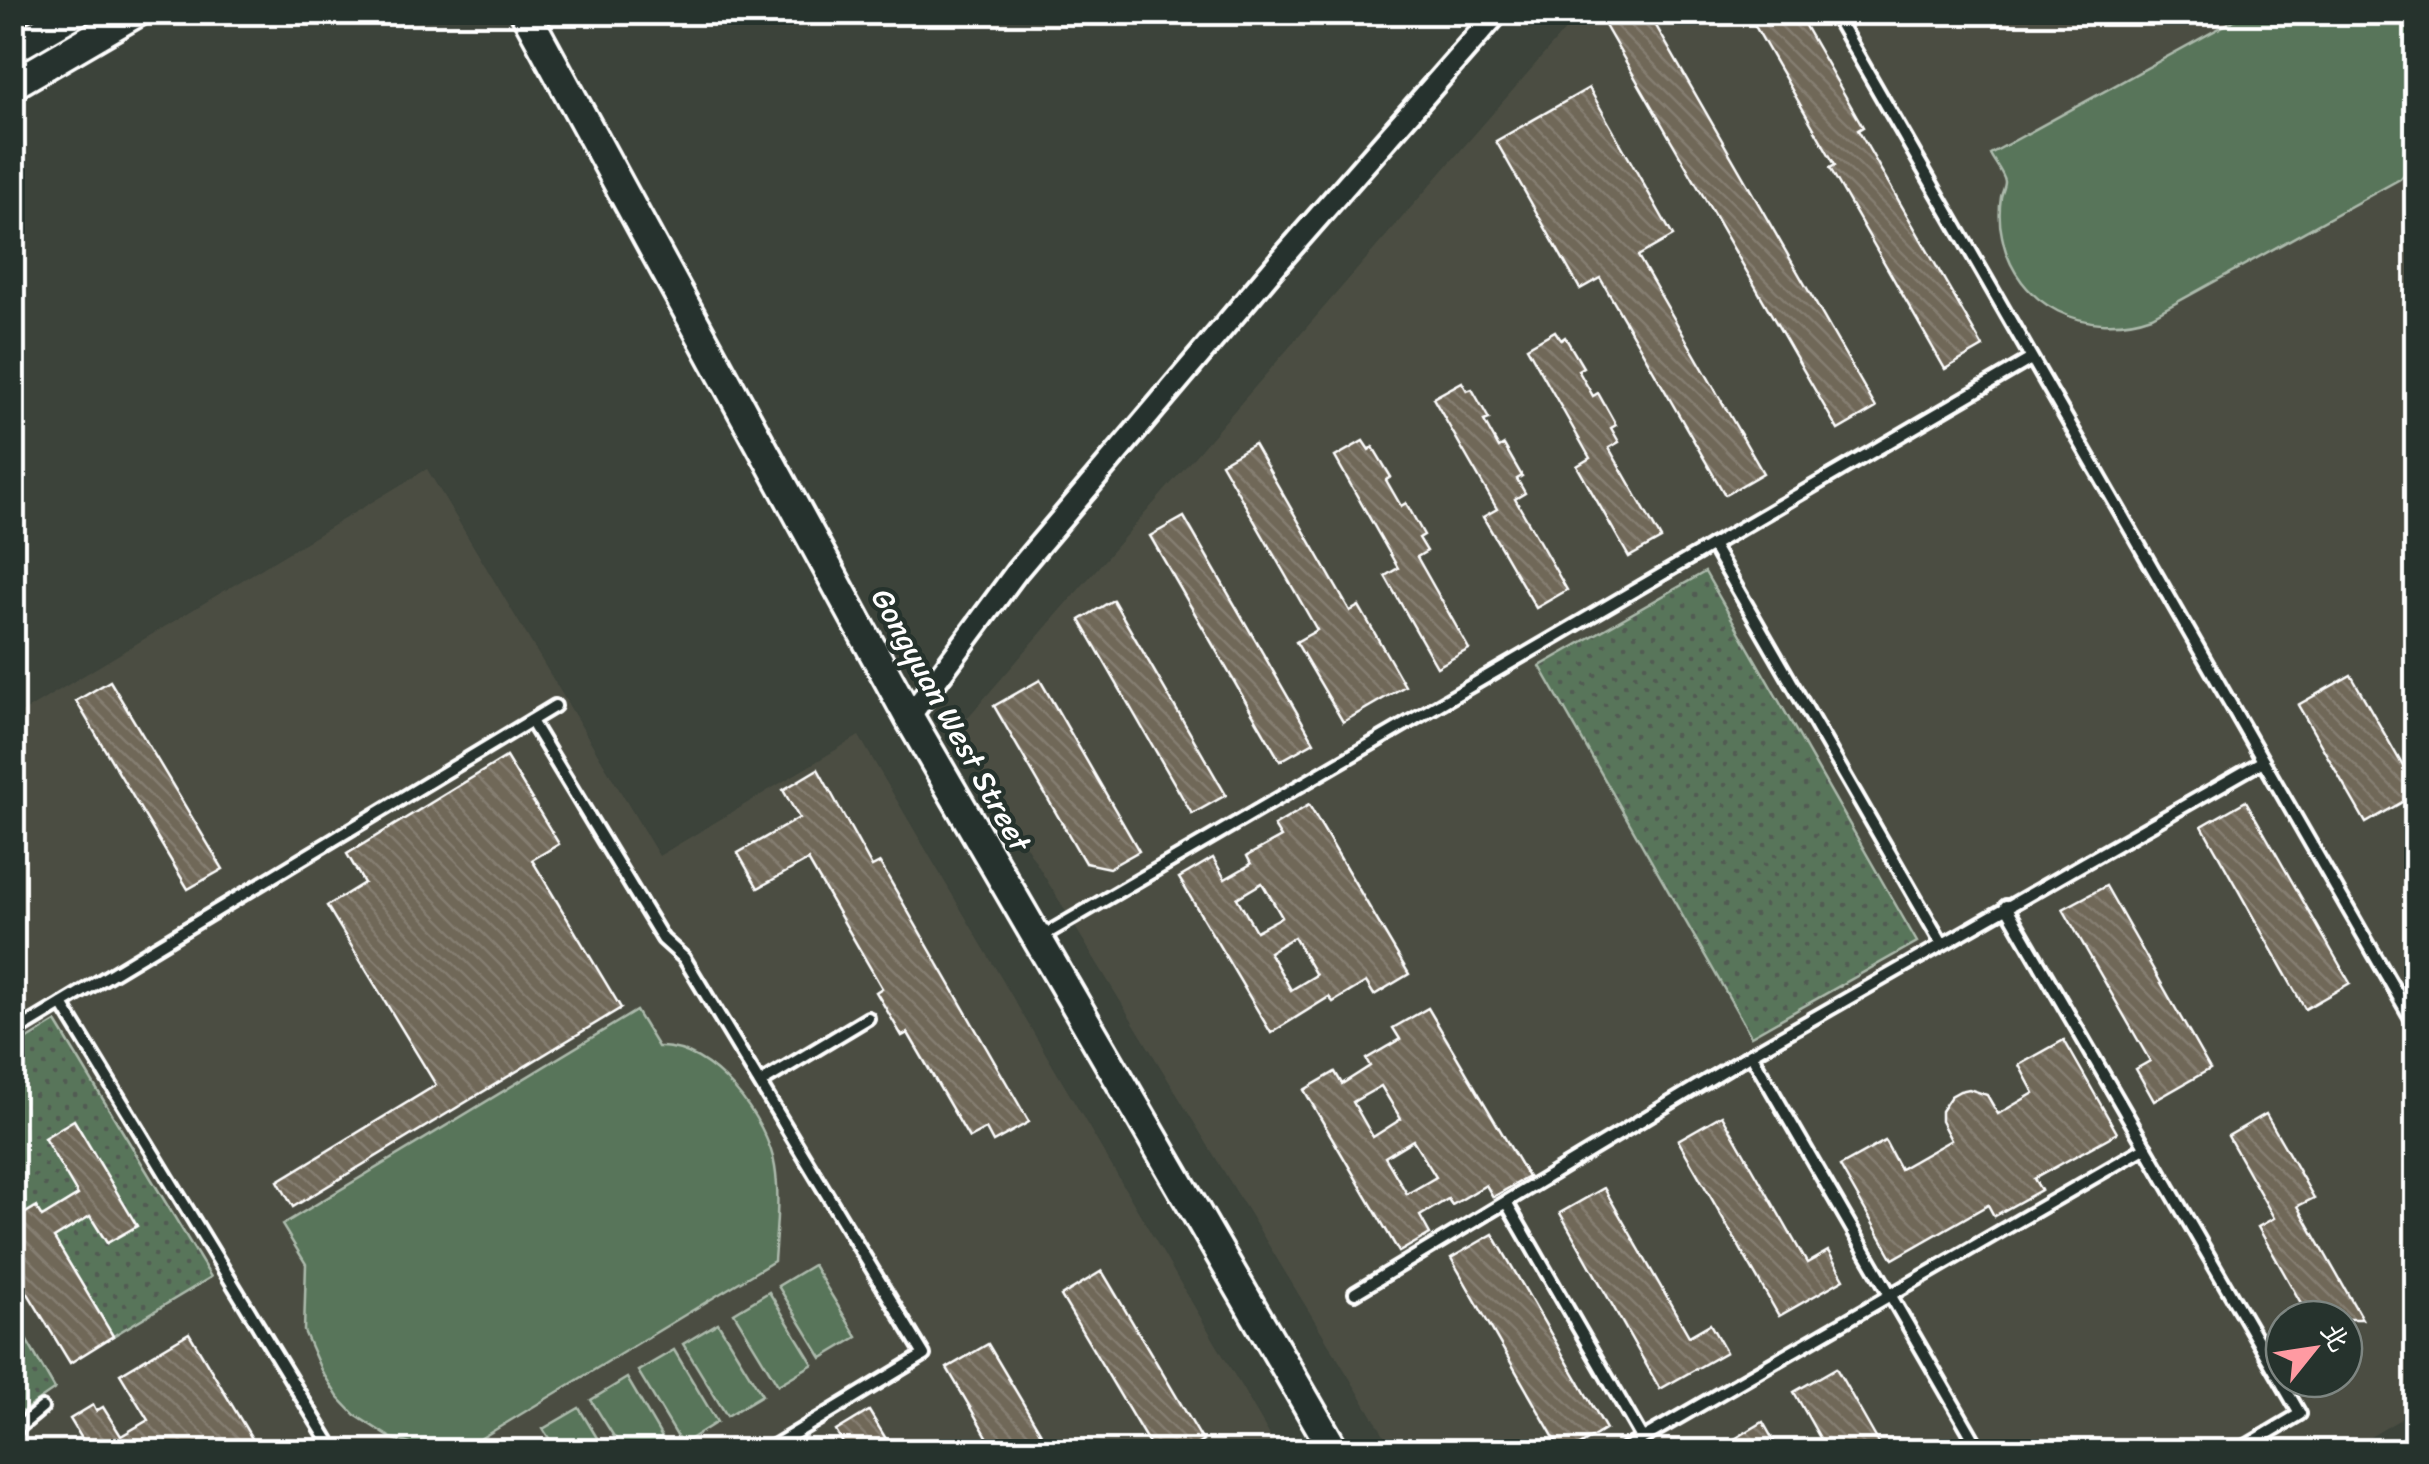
<svg xmlns="http://www.w3.org/2000/svg" width="2429" height="1464" viewBox="0 0 2429 1464" font-family="Sriracha,'LXGW WenKai TC',sans-serif">
	<style>
		.built { fill: #4c4e43; fill-rule: evenodd }
		.grass { fill: url(#grass-dots); stroke: #acbaac; stroke-width: 2.5 }
		.pitch { fill: #59745a; stroke: #acbaac; stroke-width: 2.5 }
		.building { fill: url(#building-back-hatch); stroke: #fff; stroke-width: 2.5; fill-rule: evenodd }
		.lines { fill: none; stroke-linecap: round; stroke-linejoin: round }
		.lane-casing { stroke: #fff; stroke-width: 18 }
		.street-casing { stroke: #fff; stroke-width: 28 }
		.secondary-casing { stroke: #fff; stroke-width: 35 }
		.lane { stroke: #26332d; stroke-width: 10 }
		.street { stroke: #26332d; stroke-width: 20 }
		.secondary { stroke: #26332d; stroke-width: 28 }
		.labels { text-anchor: middle; stroke-width: 9; stroke-linejoin: round; paint-order: stroke }
		.street-label { font-size: 30px; fill: #fff; stroke: #26332d }
	</style>
	<defs>
		<pattern id="grass-dots" width="8" height="8" patternUnits="userSpaceOnUse" patternTransform="scale(2.5)"><rect width="8" height="8" fill="#59745a"/><path d="M2 2h.1M6 6h.1" fill="none" stroke="#515c52" stroke-width="1.8" stroke-linecap="round"/></pattern>
		<pattern id="building-back-hatch" width="6" height="6" patternUnits="userSpaceOnUse" patternTransform="scale(2.5)"><rect width="6" height="6" fill="#706758"/><path d="M-1 5l2 2M0 0l6 6M5-1l2 2" fill="none" stroke="#857e71"/></pattern>
	</defs>
	<rect width="100%" height="100%" fill="#3c433a"/>
	<filter id="ink" filterUnits="userSpaceOnUse"><feTurbulence type="fractalNoise" baseFrequency=".01" numOctaves="2"/><feDisplacementMap in="SourceGraphic" scale="20" xChannelSelector="R" yChannelSelector="G"/><feConvolveMatrix kernelMatrix="1 2 1 2 8 2 1 2 1" color-interpolation-filters="sRGB"/></filter>
	<g filter="url(#ink)">
		<g class="built">
			<path d="M1580,13H2416V1410L2346,1451H1394L956,731ZM2284,1319H2344V1379H2284Z"/>
			<path d="M427,469L659,856L859,736L1279,1451L13,1452V718Z"/>
		</g>
		<g class="grass">
			<path d="M1705,572L1917,942L1751,1036L1540,666Z"/>
			<path d="M56,1022L211,1277L113,1336L54,1238L90,1216L107,1243L136,1225L78,1195L42,1217L35,1207L21,1216L13,1201V1048Z"/>
			<path d="M13,1317L55,1389L13,1418H12Z"/>
		</g>
		<g class="pitch">
			<path d="M2247,13H2403L2416,27V162L2400,179L2152,316C2088,339 2015,307 2002,236C1999,223 1999,210 2001,197C2002,192 2005,187 2005,182C2004,174 1994,162 1990,154Z"/>
			<path d="M636,1011L658,1047C712,1044 768,1120 775,1167C780,1198 776,1230 774,1261L460,1451H419L414,1445L391,1438L355,1415L338,1397L321,1370L304,1331L306,1264L282,1225Z"/>
			<path d="M813,1265L857,1337L822,1358L778,1286Z"/>
			<path d="M769,1292L813,1364L778,1385L734,1313Z"/>
			<path d="M718,1323L762,1395L727,1416L683,1344Z"/>
			<path d="M674,1350L717,1422L682,1444L638,1371Z"/>
			<path d="M627,1378L670,1451H623L591,1400Z"/>
			<path d="M579,1408L605,1451H557L543,1429Z"/>
		</g>
		<g class="building">
			<path d="M1619,12H1648L1876,408L1838,430L1603,22Z"/>
			<path d="M1747,12H1797L1863,127L1858,130L1983,347L1945,369L1830,168L1835,165Z"/>
			<path d="M1589,88L1673,236L1638,256L1763,473L1725,495L1600,278L1580,289L1496,141Z"/>
			<path d="M1555,331L1561,340L1565,337L1583,367L1578,370L1593,396L1598,393L1616,425L1611,428L1619,442L1609,448L1661,539L1629,557L1577,466L1590,458L1527,347Z"/>
			<path d="M1462,382L1467,391L1472,389L1489,419L1484,421L1499,448L1504,445L1522,476L1517,479L1525,493L1515,499L1567,590L1536,608L1483,517L1497,509L1433,398Z"/>
			<path d="M1363,441L1369,450L1373,447L1391,477L1386,480L1401,506L1406,503L1424,535L1419,538L1427,551L1417,557L1469,649L1437,667L1385,576L1398,568L1335,457Z"/>
			<path d="M1254,444L1350,611L1359,606L1405,686L1343,722L1296,642L1317,630L1221,463Z"/>
			<path d="M1184,517L1314,742L1280,761L1150,536Z"/>
			<path d="M1113,600L1226,795L1192,814L1080,620Z"/>
			<path d="M2351,675L2416,789V794L2366,823L2298,705Z"/>
			<path d="M1040,680L1139,851L1109,868L1085,863L994,706Z"/>
			<path d="M110,681L223,869L188,889L76,701Z"/>
			<path d="M506,757L559,844L532,860L621,1008L293,1207L278,1181L436,1085L327,906L364,883L347,854Z"/>
			<path d="M818,769L872,867L880,863L1029,1122L993,1142L986,1129L969,1138L908,1033L902,1036L876,992L882,988L808,860L758,888L738,853L799,818L783,790Z"/>
			<path d="M2246,801L2350,983L2305,1009L2202,826Z"/>
			<path d="M1309,805L1409,974L1374,995L1366,982L1333,1002L1329,997L1271,1033L1179,878L1213,858L1225,879L1251,864L1247,856L1281,837L1274,826ZM1262,883L1282,917L1256,931L1237,898ZM1294,937L1316,975L1291,990L1269,952Z"/>
			<path d="M2106,886L2210,1069L2154,1101L2136,1069L2150,1061L2063,909Z"/>
			<path d="M1428,1008L1528,1177L1493,1197L1486,1185L1452,1205L1448,1199L1420,1216L1430,1234L1399,1252L1304,1090L1335,1072L1342,1084L1370,1066L1366,1059L1400,1039L1393,1028ZM1381,1086L1401,1119L1373,1137L1353,1102ZM1413,1140L1436,1177L1407,1194L1385,1157Z"/>
			<path d="M2064,1040L2117,1133L2034,1179L2041,1190L1994,1216L1988,1205L1893,1259L1840,1166L1885,1141L1900,1169L1951,1140L1941,1121V1111L1951,1096L1960,1091L1969,1089L1987,1095L1998,1114L2034,1093L2019,1065Z"/>
			<path d="M2266,1114L2314,1198L2298,1206L2362,1319H2310L2258,1227L2274,1218L2228,1136Z"/>
			<path d="M1722,1115L1807,1263L1828,1251L1844,1279L1779,1316L1678,1140Z"/>
			<path d="M74,1120L137,1226L107,1243L90,1216L54,1238L113,1336L70,1363L12,1267V1221L36,1207L42,1217L78,1195L44,1138Z"/>
			<path d="M1604,1188L1689,1336L1710,1324L1726,1352L1660,1389L1560,1213Z"/>
			<path d="M1493,1234L1606,1429L1568,1452H1562L1451,1258Z"/>
			<path d="M1102,1271L1203,1441L1185,1452H1154L1061,1296Z"/>
			<path d="M189,1333L260,1452H90L70,1419L93,1405L96,1411L103,1407L121,1436L148,1420L120,1374Z"/>
			<path d="M988,1344L1052,1452H996L947,1368Z"/>
			<path d="M1836,1368L1884,1452H1828L1794,1392Z"/>
			<path d="M869,1411L894,1452H848L836,1431Z"/>
			<path d="M1763,1422L1780,1452H1713Z"/>
		</g>
		<g class="lines">
			<defs>
				<g id="lane">
					<path d="M1833,12L2416,1027"/>
					<path d="M1712,545L1942,944"/>
					<path d="M531,721L663,939L684,958L924,1355L764,1452"/>
					<path d="M2006,906L2300,1414L2236,1452"/>
					<path d="M1039,938L2031,359"/>
					<path d="M62,1004L335,1452"/>
					<path d="M12,1034L555,706"/>
					<path d="M1751,1054L1981,1452"/>
					<path d="M760,1083L868,1018"/>
					<path d="M1506,1202L1642,1438"/>
					<path d="M1355,1293L1751,1054L2263,761"/>
					<path d="M12,1433L42,1408"/>
					<path d="M1619,1452L2146,1147"/>
				</g>
				<path id="street" d="M909,717L1017,571L1277,264L1498,12"/>
				<g id="secondary">
					<path d="M525,12L909,717L1335,1452"/>
					<path d="M12,49L76,12"/>
					<path d="M12,85L137,12"/>
				</g>
			</defs>
			<use href="#lane" class="lane-casing"/>
			<use href="#street" class="street-casing"/>
			<use href="#secondary" class="secondary-casing"/>
			<use href="#lane" class="lane"/>
			<use href="#street" class="street"/>
			<use href="#secondary" class="secondary"/>
		</g>
	</g>
	<g class="labels">
		<g class="street-label">
			<text transform="translate(951 720) rotate(61)" y="10">Gongyuan West Street</text>
		</g>
	</g>
	<rect width="2429" height="1464" fill="none" stroke="#26332d" stroke-width="50"/>
	<rect x="25" y="25" width="2379" height="1414" fill="none" stroke="#fff" stroke-width="4" filter="url(#ink)"/>
	<g transform="translate(2314 1349) rotate(60)"><circle r="48" fill="#26332d" stroke="#7d8581" stroke-width="2.5"/>
	<path d="M0-8L18 38L0 25L-18 38Z" fill="#ff9aa2"/>
	<text y="-15" font-size="28" font-weight="bold" text-anchor="middle" fill="#ffffff">北</text>
	</g>
</svg>
